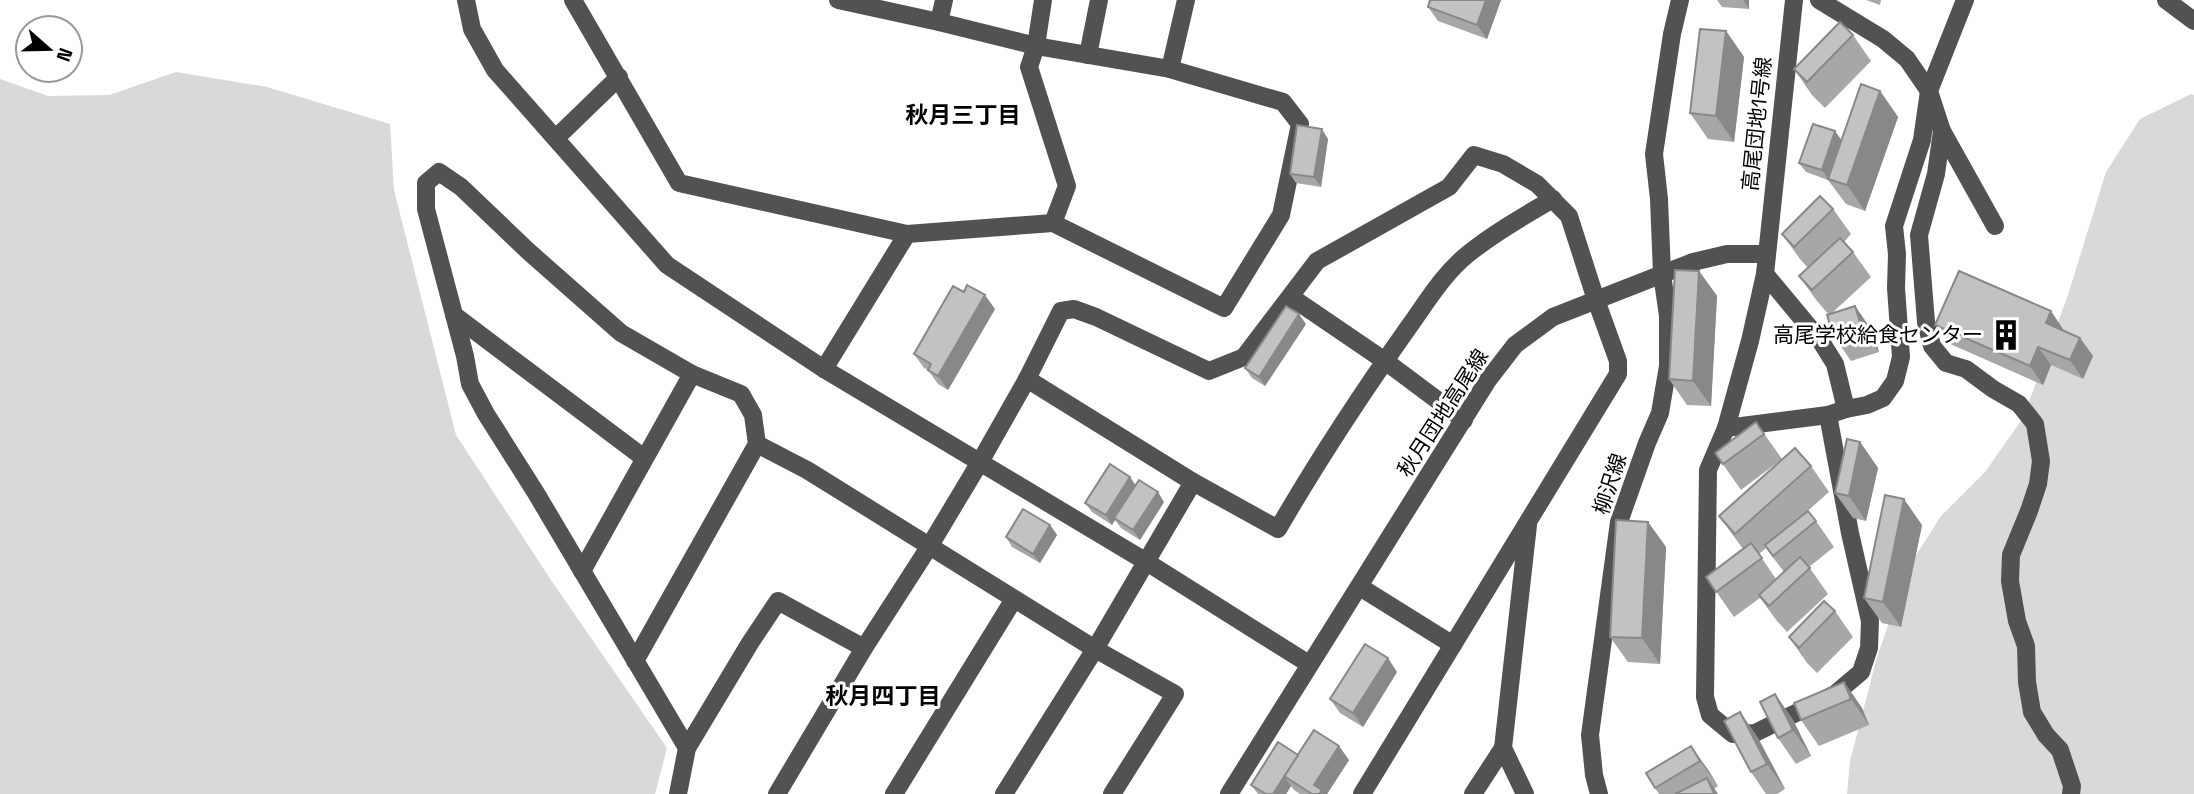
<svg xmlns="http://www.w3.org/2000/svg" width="2194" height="794" viewBox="0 0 2194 794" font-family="'Space Grotesk','Noto Sans JP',sans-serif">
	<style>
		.green { fill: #d9d9d9 }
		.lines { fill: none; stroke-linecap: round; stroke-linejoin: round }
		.minor { stroke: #525252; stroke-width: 18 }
		.wall { fill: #a7a7a7; fill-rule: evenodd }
		.shaded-wall { fill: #888 }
		.building { fill: #c2c2c2; stroke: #888; stroke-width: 2 }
		.labels { text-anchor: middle; stroke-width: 6; stroke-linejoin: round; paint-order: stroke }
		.street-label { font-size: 21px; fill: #000; stroke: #fff }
		.poi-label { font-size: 21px; fill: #000; stroke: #fff; text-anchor: end }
		.neighbourhood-label { font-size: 23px; font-weight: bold; fill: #000; stroke: #fff }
	</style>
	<rect width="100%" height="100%" fill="#fff"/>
	<g class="green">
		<path d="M176,72L267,87L390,124L394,190L456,435L551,580L667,748L655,794H0V79L48,96L109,95Z"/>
		<path d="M2191,94L2194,95V794H1847L1850,761L1877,657L1908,568L1941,516L1985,472L2023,418L2068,295L2106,172L2140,119Z"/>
	</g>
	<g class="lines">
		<g class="minor">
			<path d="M466,0L472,29L495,70L667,265L824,369L1145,561L1309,664"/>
			<path d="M573,0L679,183L907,234L1053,223L1224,308L1281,215L1300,124L1283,102L1170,69L1036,46L939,22L838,0"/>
			<path d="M1043,0L1036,46L1029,67L1067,186L1053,223"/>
			<path d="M1794,0L1765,274L1750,341L1726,428L1708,470L1705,697L1710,715L1733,734L1755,733L1835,694L1861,672L1869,648L1870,621L1850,533L1828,415"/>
			<path d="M1819,0L1883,39L1907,59L1929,91L1942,131L1936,174L1919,235L1926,322L1932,346L1946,363L1966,369L1993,389L2019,404L2035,424L2041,461L2038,484L2029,511L2011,555L2010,581L2017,621L2026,646L2027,682L2032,712L2046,735L2060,750L2072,786L2071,794"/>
			<path d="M2166,0L2194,21"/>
			<path d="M939,22L944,0"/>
			<path d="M1088,55L1099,0"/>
			<path d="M1170,69L1186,0"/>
			<path d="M1942,131L1995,226"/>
			<path d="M556,138L619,77"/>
			<path d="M1765,274L1820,340L1835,364L1846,409"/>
			<path d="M1291,297L1385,361L1464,420"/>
			<path d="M454,315L644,458"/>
			<path d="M824,369L907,234"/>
			<path d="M1027,379L1193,482L1278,529C1318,460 1362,393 1408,328C1426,303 1444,273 1468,254C1494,233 1524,216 1553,199"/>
			<path d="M1726,428L1828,415L1846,409L1867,405L1883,398L1895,381L1901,357L1896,288L1897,254L1894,226L1922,140L1929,91L1965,0"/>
			<path d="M757,444L807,470L1095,649L1175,694L1112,794"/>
			<path d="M582,571L692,374"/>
			<path d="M1360,587L1453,645"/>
			<path d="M635,661L757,444L753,415L741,394L692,374L621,333L528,251L461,187L439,172L426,183V209L465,356L470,384L486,414L536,493L687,748"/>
			<path d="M678,794L687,748L750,643L778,601L864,648"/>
			<path d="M777,794L864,648L929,547L980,462L1027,379L1061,311L1074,309L1096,317L1209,371L1244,357L1317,261L1449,187L1474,155L1503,164L1537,184L1569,216L1596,300L1618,361V374L1362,794"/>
			<path d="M894,794L1014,599"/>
			<path d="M1004,794L1095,649L1193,482"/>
			<path d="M1229,794L1488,380L1515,345L1553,317L1693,262L1727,254H1766"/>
			<path d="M1473,794L1503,748"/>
			<path d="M1525,794L1503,748L1528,525"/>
			<path d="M1599,794L1594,775L1590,735L1619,522L1647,443L1660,413L1668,366V316L1662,274L1659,199L1654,154L1672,34L1680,0"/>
		</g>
	</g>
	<g class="wall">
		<path d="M1501,0L1487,39L1438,21L1428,7Z"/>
		<path d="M1717,0H1749V9L1722,7Z"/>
		<path d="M1866,0H1881L1880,5Z"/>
		<path d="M1726,31L1744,57L1734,142L1708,139L1690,113Z"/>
		<path d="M1853,35L1871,61L1825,108L1812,95L1794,69Z"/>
		<path d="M1880,91L1898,117L1865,211L1846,204L1828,180L1806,172L1799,163L1835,131L1841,140Z"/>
		<path d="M1328,139L1321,187L1296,183L1290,174Z"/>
		<path d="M1833,209L1851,234L1844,242L1853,252L1871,277L1831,314L1855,306L1873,332L1879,352L1851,361L1833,335L1829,315L1817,301L1799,276L1808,268L1800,259L1782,234Z"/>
		<path d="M1699,271L1717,296L1711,406L1687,405L1669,379Z"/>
		<path d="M995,309L948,390L938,384L928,370L924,368L914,354Z"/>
		<path d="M1306,324L1265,386L1252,378L1245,368Z"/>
		<path d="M1935,325L2063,329V330L2080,338L2093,356L2083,379L2051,365L2043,385L1948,343Z"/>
		<path d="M1756,422L1782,459L1741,490L1715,453Z"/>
		<path d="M1860,442L1878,468L1866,521L1853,518L1835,493Z"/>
		<path d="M1811,466L1829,492L1802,516L1816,521L1834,547L1809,567L1828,594L1787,632L1777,621L1760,598L1734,617L1706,577L1743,549L1719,516ZM1766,548L1784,572L1776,579L1759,554Z"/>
		<path d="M1130,477L1135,485L1164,502L1140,540L1121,528L1115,520L1112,525L1092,512L1085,503Z"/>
		<path d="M1648,522L1666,547L1660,664L1628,662L1610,637Z"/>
		<path d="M1050,525L1057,535L1040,563L1012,547L1006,537Z"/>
		<path d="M1922,525L1901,627L1882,623L1864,598Z"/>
		<path d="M1835,611L1853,637L1817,673L1807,663L1789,637Z"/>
		<path d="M1397,672L1363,727L1340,713L1330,699Z"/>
		<path d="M1844,682L1862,708L1869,725L1819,746L1801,720Z"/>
		<path d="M1775,694L1793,720L1811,756L1796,764L1778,738Z"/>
		<path d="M1740,712L1758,738L1785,789L1777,794H1766L1751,772Z"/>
		<path d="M1691,746L1718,786L1714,789L1718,794H1659L1655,788Z"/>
		<path d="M1298,755L1349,760L1327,794H1300L1294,790L1291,786L1286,794H1258L1251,785Z"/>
	</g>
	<g class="shaded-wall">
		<path d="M1486,0H1501L1487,39L1477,25Z"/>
		<path d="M1743,0H1749V9Z"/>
		<path d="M1726,31L1744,57L1734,142L1716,116Z"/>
		<path d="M1880,91L1898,117L1865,211L1847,185Z"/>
		<path d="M1322,129L1328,139L1321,187L1314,177Z"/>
		<path d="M1835,131L1842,141L1829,180L1822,170Z"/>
		<path d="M1699,271L1717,296L1711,406L1693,381Z"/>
		<path d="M985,295L995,309L948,390L938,376Z"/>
		<path d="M1855,306L1873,332L1879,352L1861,326Z"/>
		<path d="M2051,311L2063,329L2058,341L2046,323Z"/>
		<path d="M1299,314L1306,324L1265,386L1259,377Z"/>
		<path d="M2080,338L2093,356L2083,379L2070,360Z"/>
		<path d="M2038,347L2051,365L2043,385L2030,366Z"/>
		<path d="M1860,442L1878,468L1866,521L1849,496Z"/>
		<path d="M1130,477L1136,486L1112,525L1106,515Z"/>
		<path d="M1158,492L1164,502L1140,540L1133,530Z"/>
		<path d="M1904,499L1922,525L1901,627L1883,602Z"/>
		<path d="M1648,522L1666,547L1660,664L1642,638Z"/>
		<path d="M1050,525L1057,535L1040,563L1033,554Z"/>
		<path d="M1388,658L1397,672L1363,727L1353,713Z"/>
		<path d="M1844,682L1862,708L1869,725L1851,699Z"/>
		<path d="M1775,694L1793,720L1811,756L1793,730Z"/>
		<path d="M1740,712L1758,738L1785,789L1767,764Z"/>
		<path d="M1339,746L1349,760L1327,794H1319L1314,785Z"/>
		<path d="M1691,746L1709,771L1718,786L1700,761Z"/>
		<path d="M1284,776L1291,786L1286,794H1273Z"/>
		<path d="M1707,778L1718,794H1715Z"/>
	</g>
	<g class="building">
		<path d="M1430,0H1486L1477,25L1428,7Z"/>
		<path d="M1840,22L1853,35L1807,82L1794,69Z"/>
		<path d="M1700,29L1726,31L1716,116L1690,113Z"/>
		<path d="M1861,84L1880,91L1847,185L1828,179Z"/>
		<path d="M1813,124L1835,131L1822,170L1799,163Z"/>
		<path d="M1297,125L1322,129L1314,177L1290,174Z"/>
		<path d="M1820,196L1833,209L1794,247L1782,234Z"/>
		<path d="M1840,238L1853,252L1812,290L1799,276Z"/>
		<path d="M1675,270L1699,271L1693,381L1669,379Z"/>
		<path d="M1959,271L2051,311L2046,323L2080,338L2070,360L2038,347L2030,366L1935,325Z"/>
		<path d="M967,285L985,295L938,376L928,370L931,364L914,354L953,286L964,292Z"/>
		<path d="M1286,306L1299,314L1259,377L1245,368Z"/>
		<path d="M1855,306L1861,326L1833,335L1827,315Z"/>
		<path d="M1756,422L1764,434L1723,464L1715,453Z"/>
		<path d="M1847,439L1860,442L1849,496L1835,493Z"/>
		<path d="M1795,448L1811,466L1735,534L1719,516Z"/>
		<path d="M1110,464L1130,477L1106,515L1085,503Z"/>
		<path d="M1139,480L1158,492L1133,530L1114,518Z"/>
		<path d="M1885,495L1904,499L1883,602L1864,598Z"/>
		<path d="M1023,509L1050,525L1033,554L1006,537Z"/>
		<path d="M1808,511L1816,521L1773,556L1765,545Z"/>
		<path d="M1616,520L1648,522L1642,638L1610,637Z"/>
		<path d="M1751,543L1762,558L1716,592L1706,577Z"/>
		<path d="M1800,557L1810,568L1769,606L1759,595Z"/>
		<path d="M1824,601L1835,611L1799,648L1789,637Z"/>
		<path d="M1365,644L1388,658L1353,713L1330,699Z"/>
		<path d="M1844,682L1851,699L1801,720L1794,703Z"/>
		<path d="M1775,694L1793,730L1778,738L1760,702Z"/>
		<path d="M1740,712L1767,764L1751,772L1724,721Z"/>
		<path d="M1314,730L1339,746L1314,785L1322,790L1319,794H1312L1284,776Z"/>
		<path d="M1278,742L1298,755L1273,794H1266L1251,785Z"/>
		<path d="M1691,746L1700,761L1655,788L1646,773Z"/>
		<path d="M1707,778L1714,793L1712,794H1675Z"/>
	</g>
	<defs>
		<symbol id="building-bare" viewBox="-9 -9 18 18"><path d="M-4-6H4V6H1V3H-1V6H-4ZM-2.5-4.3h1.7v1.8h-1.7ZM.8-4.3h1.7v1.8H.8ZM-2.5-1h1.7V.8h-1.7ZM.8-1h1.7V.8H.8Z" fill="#000" stroke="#fff" stroke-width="2.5" paint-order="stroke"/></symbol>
	</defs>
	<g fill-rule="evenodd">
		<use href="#building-bare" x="1984" y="313" width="44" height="44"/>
	</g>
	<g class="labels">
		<g class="street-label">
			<text transform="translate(1757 124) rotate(-84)" y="7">高尾団地1号線</text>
			<text transform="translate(1443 413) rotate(-57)" y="7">秋月団地高尾線</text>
			<text transform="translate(1610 484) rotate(-72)" y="7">柳沢線</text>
		</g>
		<g class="poi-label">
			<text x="1983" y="342">高尾学校給食センター</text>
		</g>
		<g class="neighbourhood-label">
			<text x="963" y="123">秋月三丁目</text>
			<text x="883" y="704">秋月四丁目</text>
		</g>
	</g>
	<g transform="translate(49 49) rotate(110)"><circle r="33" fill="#ffffff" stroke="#999999" stroke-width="2"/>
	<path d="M0-5L12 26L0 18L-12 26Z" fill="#000000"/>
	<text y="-10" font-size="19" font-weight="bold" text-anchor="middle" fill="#000000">N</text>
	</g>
</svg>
